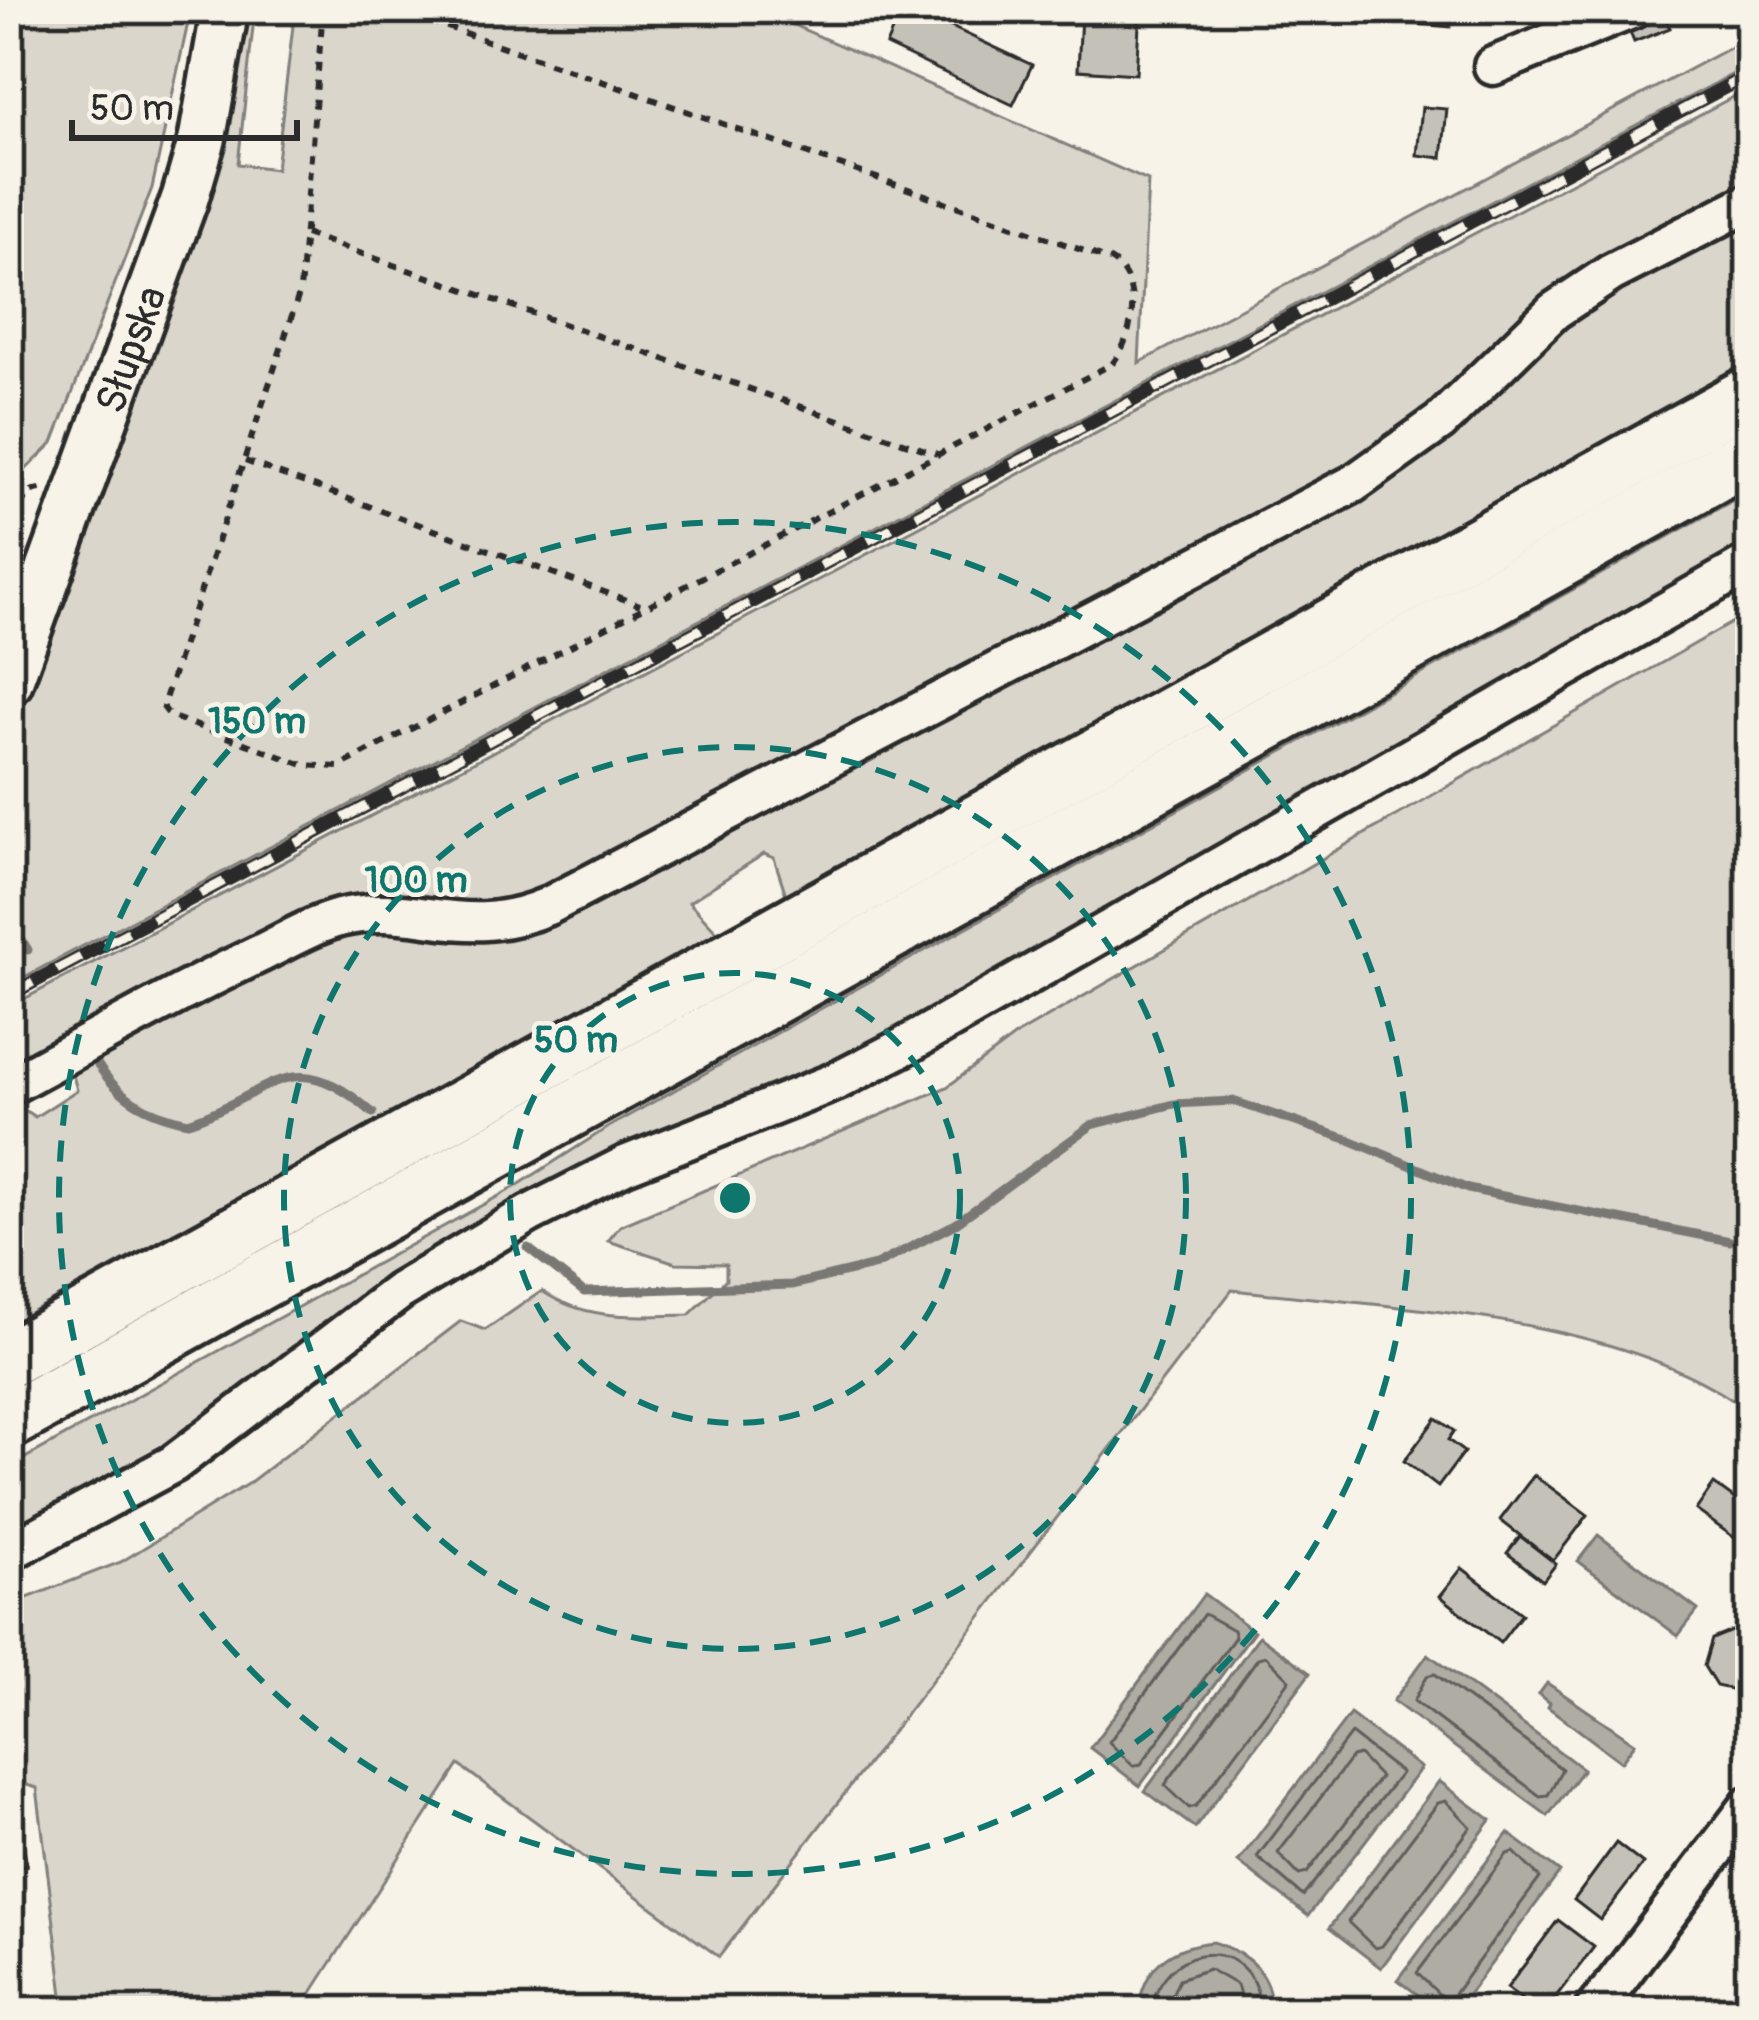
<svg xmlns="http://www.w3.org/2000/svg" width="1759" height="2020" viewBox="0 0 1759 2020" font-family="Pangolin,sans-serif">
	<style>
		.green { fill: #dad6cc; stroke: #82807c; stroke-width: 3 }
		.water { fill: #afaca4; stroke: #7a7874; stroke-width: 3 }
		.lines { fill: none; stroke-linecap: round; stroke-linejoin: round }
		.shore { stroke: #605f5b; stroke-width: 3 }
		.stream { stroke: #7a7874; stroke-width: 9 }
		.building { fill: #c4c1b9; stroke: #2b2b2b; stroke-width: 3 }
		.minor-casing { stroke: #2b2b2b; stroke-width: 45 }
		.major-casing { stroke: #2b2b2b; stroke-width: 54 }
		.highway-casing { stroke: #2b2b2b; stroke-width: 63 }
		.path { stroke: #2b2b2b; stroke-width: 6; stroke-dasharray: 9 9; stroke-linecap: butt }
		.minor { stroke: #f7f3e8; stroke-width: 36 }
		.major { stroke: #f7f3e8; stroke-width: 45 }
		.highway { stroke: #f7f3e8; stroke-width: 54 }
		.rail-casing { stroke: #2b2b2b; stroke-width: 14 }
		.rail { stroke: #f7f3e8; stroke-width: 9; stroke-dasharray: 27; stroke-linecap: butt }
		.ring { fill: none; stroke: #0f766e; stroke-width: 6; stroke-dasharray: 21 15 }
		.labels { text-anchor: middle; stroke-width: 9; stroke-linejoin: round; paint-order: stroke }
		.street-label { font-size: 42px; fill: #2b2b2b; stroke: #f7f3e8 }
		.centre { fill: #0f766e; stroke: #f7f3e8; stroke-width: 6 }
		.ring-label { font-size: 36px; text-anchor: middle; font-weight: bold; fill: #0f766e; stroke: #f7f3e8; stroke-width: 9; stroke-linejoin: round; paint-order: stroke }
	</style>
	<rect width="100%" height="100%" fill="#f7f3e8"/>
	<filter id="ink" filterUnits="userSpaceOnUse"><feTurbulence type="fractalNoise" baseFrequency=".00833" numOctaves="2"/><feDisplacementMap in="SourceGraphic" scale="24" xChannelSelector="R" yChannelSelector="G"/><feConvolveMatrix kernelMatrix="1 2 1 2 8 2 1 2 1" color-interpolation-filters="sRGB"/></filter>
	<g filter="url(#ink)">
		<g class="green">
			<path d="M9,9H191L152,188L53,443L9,486Z"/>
			<path d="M242,9H255L238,164L276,169L295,9H757L1148,181L1139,363L1750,37V65L9,985V733L105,478Z"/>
			<path d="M1750,88V193L1398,444L499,913L376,904L9,1076V1007Z"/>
			<path d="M1750,214V361L786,895L774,858L764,854L689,902L718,933L9,1324V1100L35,1117L77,1090L71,1068L350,927L473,936L1364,487L1556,321Z"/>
			<path d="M1750,491V544L870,1045L634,1141L464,1231L349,1307L214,1417L9,1531V1467L515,1187L610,1126Z"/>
			<path d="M1750,612V1413C1628,1315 1386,1307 1232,1290L719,1957L459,1765L300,2011H65L37,1788L9,1780V1605L121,1562L249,1483L461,1321L485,1330L542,1291C588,1322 636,1316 689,1315L726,1279V1264L676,1263L608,1241L620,1226L947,1087L1018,1034Z"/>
		</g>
		<g class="water">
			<path d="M1598,1535L1698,1610L1678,1636L1578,1561Z"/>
			<path d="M1204,1594L1254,1631L1140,1786L1090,1748Z"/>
			<path d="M1259,1636L1310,1673L1195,1828L1145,1791Z"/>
			<path d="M1428,1654L1583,1769L1548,1816L1393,1701Z"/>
			<path d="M1547,1683L1635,1743L1621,1762L1548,1707L1550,1703L1539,1694Z"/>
			<path d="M1350,1714L1421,1768L1308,1916L1238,1862Z"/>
			<path d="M1439,1781L1491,1820L1381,1968L1329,1928Z"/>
			<path d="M1508,1833L1560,1872L1456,2011H1440L1398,1980Z"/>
			<path d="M1213,1942C1247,1953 1272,1972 1271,2011H1138C1144,1966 1169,1946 1213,1942Z"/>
		</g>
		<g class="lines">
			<g class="shore">
				<path d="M1204,1614L1233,1630L1235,1637L1141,1764L1133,1766L1109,1742Z"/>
				<path d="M1266,1656L1290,1680L1196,1806L1189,1808L1165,1785L1258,1658Z"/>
				<path d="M1435,1674L1562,1769L1548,1795L1540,1796L1414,1701L1427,1676Z"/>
				<path d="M1351,1734L1401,1773L1303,1896L1257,1857Z"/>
				<path d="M1359,1755L1380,1777L1307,1873L1299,1875L1278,1853L1352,1757Z"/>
				<path d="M1446,1801L1471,1827L1382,1946L1375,1948L1348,1922L1438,1803Z"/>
				<path d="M1514,1852L1540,1878L1451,1998L1444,1999L1417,1973L1507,1854Z"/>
				<path d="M1150,2011C1167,1933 1258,1938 1260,2011"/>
				<path d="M1165,2011L1179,1979L1209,1969L1237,1985L1245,2011"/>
			</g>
			<g class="stream">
				<path d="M11,923L28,950"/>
				<path d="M94,1059C117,1097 145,1113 188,1122C274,1094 289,1040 373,1113"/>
				<path d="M528,1248L584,1292L792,1285L876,1265L953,1225L1092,1125L1174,1104L1233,1101L1347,1139L1468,1189L1730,1241"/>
			</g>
		</g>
		<g class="building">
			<path d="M902,9H947L941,22L1032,65L1013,105L886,45Z"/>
			<path d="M1069,9H1140L1136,74L1078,70L1081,16H1069Z"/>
			<path d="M1395,9H1452L1450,27L1393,22Z"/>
			<path d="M1664,15L1670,28L1634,42L1629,30Z"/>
			<path d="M1422,107L1447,109L1442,158L1417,155Z"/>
			<path d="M1436,1418L1454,1431L1448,1440L1464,1452L1438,1487L1404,1461Z"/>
			<path d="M1534,1475L1588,1515L1553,1561L1500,1520Z"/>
			<path d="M1714,1484L1750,1510V1534L1743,1544L1696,1510Z"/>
			<path d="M1520,1536L1556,1564L1543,1581L1507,1553Z"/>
			<path d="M1462,1568L1522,1614L1500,1643L1440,1596Z"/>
			<path d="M1734,1630L1750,1635V1687L1739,1691L1716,1686L1704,1666L1712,1639Z"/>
			<path d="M20,1829L27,1865L9,1869V1831Z"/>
			<path d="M1616,1843L1643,1864L1600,1920L1574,1900Z"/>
			<path d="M1558,1920L1594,1947L1545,2011H1537L1507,1988Z"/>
		</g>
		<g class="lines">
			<defs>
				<g id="minor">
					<path d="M1493,66L1633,9"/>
					<path d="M9,1086C90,1042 171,996 255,956C282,943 310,926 339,918C417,899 460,943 548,906L1353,484L1440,422L1554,311L1611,273L1750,202"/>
					<path d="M9,1552L173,1464L400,1291L529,1214L625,1165L837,1081L905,1046L1750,563"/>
					<path d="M1594,2011L1750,1805"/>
				</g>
				<g id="major">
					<path id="s1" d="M9,682L185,198L202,140L225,9"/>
				</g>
				<g id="highway">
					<path d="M9,1359L1750,394"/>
					<path d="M9,1421L1750,455"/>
				</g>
			</defs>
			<use href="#minor" class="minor-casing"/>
			<use href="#major" class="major-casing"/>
			<use href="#highway" class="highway-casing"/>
			<g class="path">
				<path d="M323,9L300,291L166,696L163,707L170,716L304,765L338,767L1112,364C1134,338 1144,280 1110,260L396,9"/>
				<path d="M305,234L937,454"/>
				<path d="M245,461L640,605"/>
				<path d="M9,519L32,491L44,488"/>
			</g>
			<use href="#minor" class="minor"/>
			<use href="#major" class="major"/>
			<use href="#highway" class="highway"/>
			<defs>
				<path id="rail" d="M9,995L1750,74"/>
			</defs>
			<use href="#rail" class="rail-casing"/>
			<use href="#rail" class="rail"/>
		</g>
	</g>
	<g class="ring">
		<circle cx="735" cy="1198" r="225"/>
		<circle cx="735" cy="1198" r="451"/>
		<circle cx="735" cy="1198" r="676"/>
	</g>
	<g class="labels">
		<g class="street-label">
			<text dy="15" stroke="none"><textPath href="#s1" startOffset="354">Słupska</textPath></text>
		</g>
	</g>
	<circle cx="735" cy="1198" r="18" class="centre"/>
	<g class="ring-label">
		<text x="257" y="733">150 m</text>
		<text x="416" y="892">100 m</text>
		<text x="576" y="1052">50 m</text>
	</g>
	<rect width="1759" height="2020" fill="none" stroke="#f7f3e8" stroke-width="48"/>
	<rect x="24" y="24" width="1711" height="1972" fill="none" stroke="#2b2b2b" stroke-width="4.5" filter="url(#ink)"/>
	<path d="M72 120v18h225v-18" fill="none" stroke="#2b2b2b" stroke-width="6"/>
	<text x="90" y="120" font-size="36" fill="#2b2b2b" stroke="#f7f3e8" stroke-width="9" paint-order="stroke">50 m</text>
</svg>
